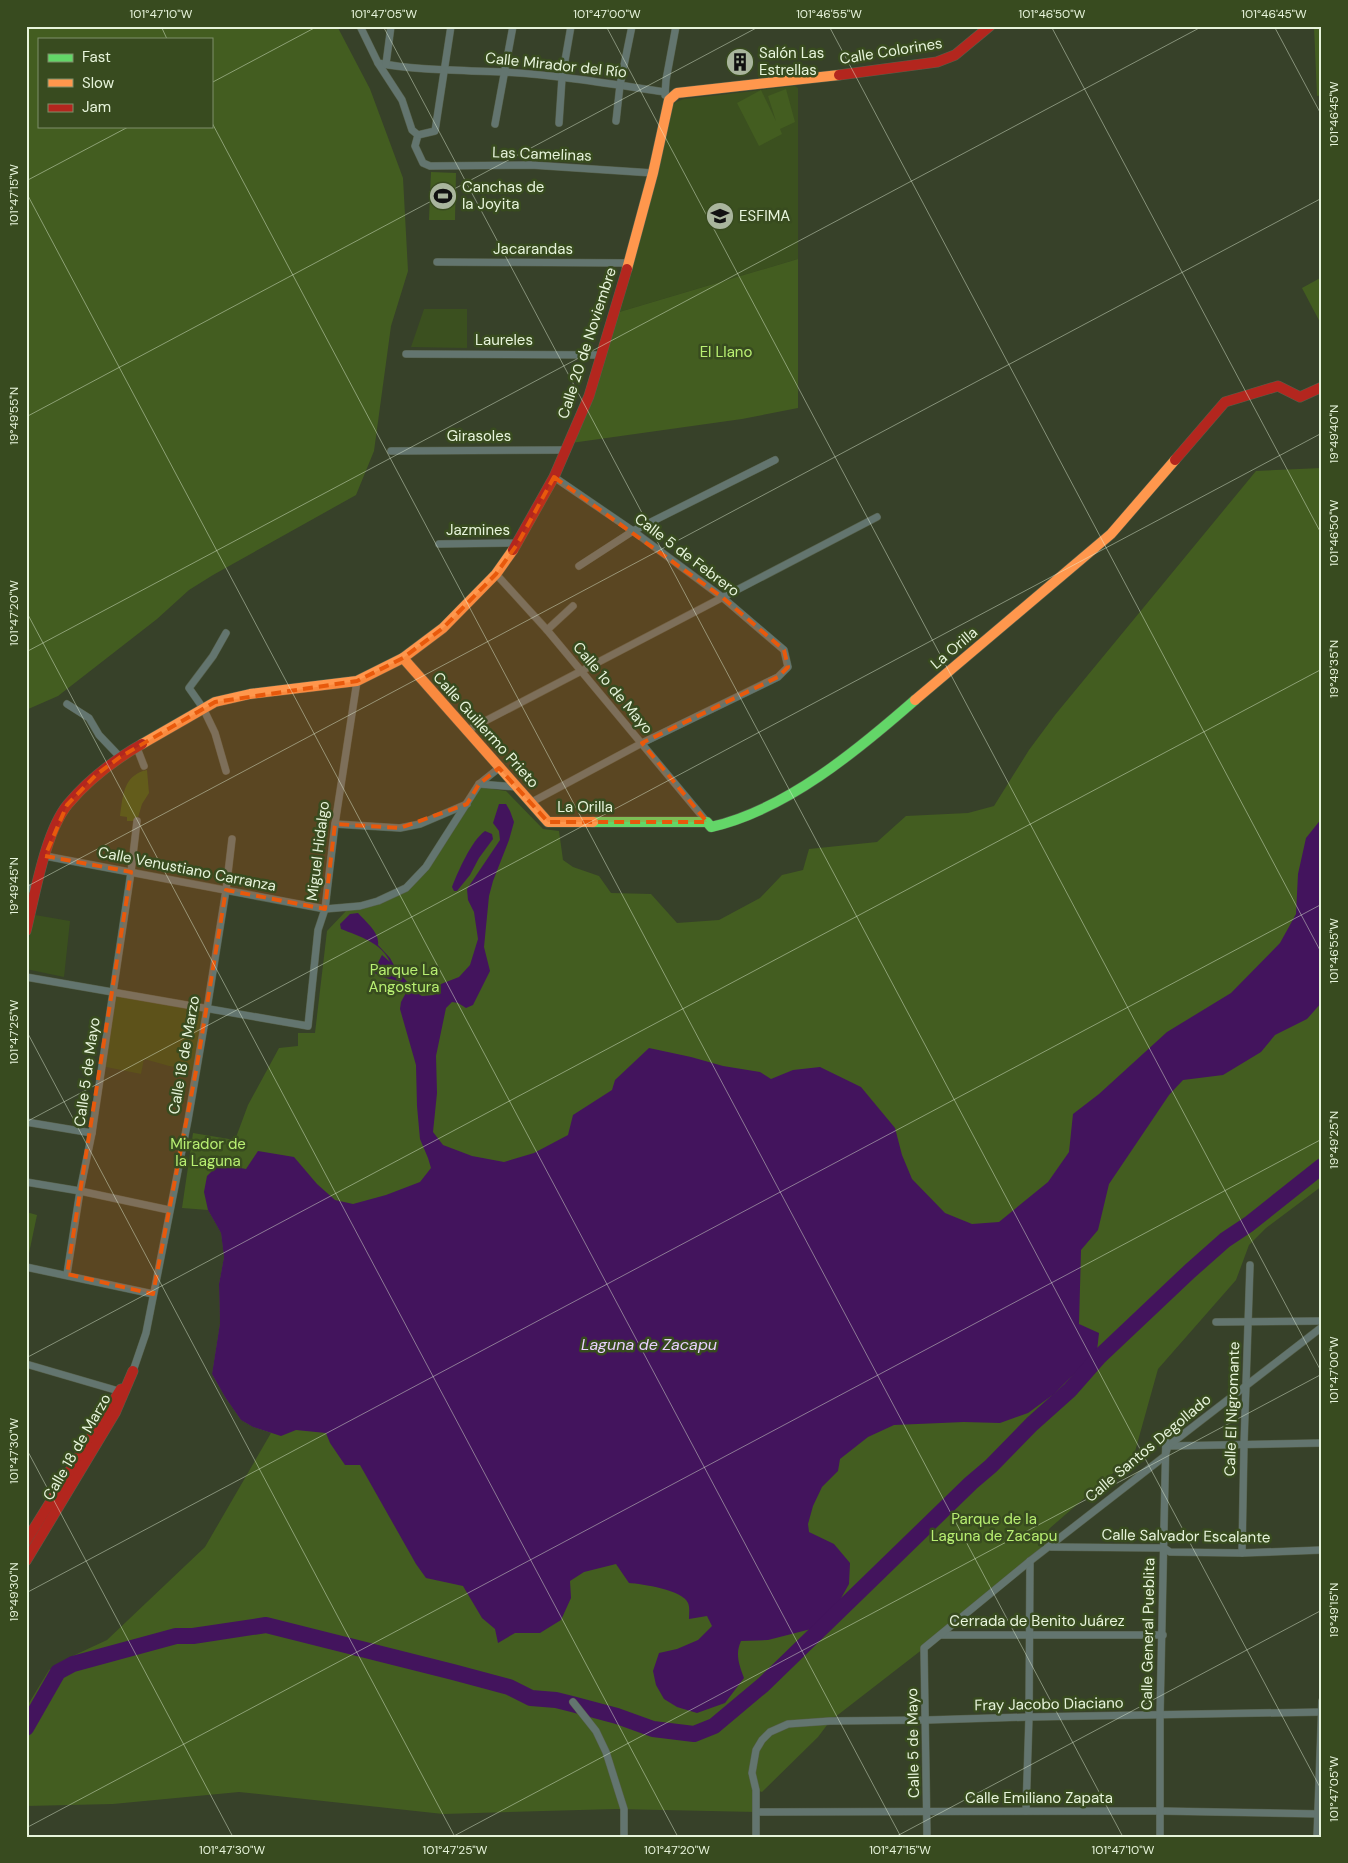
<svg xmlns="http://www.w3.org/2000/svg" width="1348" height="1863" viewBox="0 0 1348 1863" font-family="'DM Sans',sans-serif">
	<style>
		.built { fill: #3b501f }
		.green { fill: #435d20; fill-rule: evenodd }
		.water { fill: #43145d }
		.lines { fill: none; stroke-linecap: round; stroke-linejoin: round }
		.river { stroke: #43145d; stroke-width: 16 }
		.street-casing { stroke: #56604b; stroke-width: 8 }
		.fast-casing { stroke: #56604b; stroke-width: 11 }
		.slow-casing { stroke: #56604b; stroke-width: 11 }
		.jam-casing { stroke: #56604b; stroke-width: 11 }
		.street { stroke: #63756f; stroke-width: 7 }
		.fast { stroke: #63d668; stroke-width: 10 }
		.slow { stroke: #ff974d; stroke-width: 10 }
		.jam { stroke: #b3261e; stroke-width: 10 }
		.marked { fill: #e8590c; fill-opacity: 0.2; stroke: #e8590c; stroke-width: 4; stroke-dasharray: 10 6; stroke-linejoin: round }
		.ticks { fill: none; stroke: #e7f4db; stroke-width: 1; stroke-opacity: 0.45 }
		.labels { text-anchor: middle; stroke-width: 5; stroke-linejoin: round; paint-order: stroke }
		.street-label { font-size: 15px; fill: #e7f4db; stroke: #384b1f }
		.poi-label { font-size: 15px; fill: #e7f4db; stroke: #384b1f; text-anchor: start }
		.park-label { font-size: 15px; fill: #b8ef72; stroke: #384b1f }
		.water-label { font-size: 16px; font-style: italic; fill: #e9d1ff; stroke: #384b1f }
		.neatline { fill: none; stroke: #e7f4db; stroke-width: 2 }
		.ticks-label { font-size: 12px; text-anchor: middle; fill: #e7f4db }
	</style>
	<rect width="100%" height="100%" fill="#374129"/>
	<g class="built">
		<path d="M795,86L798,88V259L616,313L672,106L676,102L684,99Z"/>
		<path d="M424,309H467V348L411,347Z"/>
		<path d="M35,915L70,921L64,977L26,969V950Z"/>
		<path d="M112,991L207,1009L196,1071L169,1066L144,1059L141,1074L101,1066Z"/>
	</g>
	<g class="green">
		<path d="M26,26H337L370,89L403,178L408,271L391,326L374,451L356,495L213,575L189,590L157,619L58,696L26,710ZM39,39H211V126H39Z"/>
		<path d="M1314,26H1322V95L1317,96Z"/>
		<path d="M786,89L795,122L780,129L782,134L759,146L737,103L761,90L776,121L768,96Z"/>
		<path d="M431,172L456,173L455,220H429Z"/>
		<path d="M798,259V408L742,419L571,443L616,313Z"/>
		<path d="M1322,277V326L1302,288Z"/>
		<path d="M1322,468V1186L1266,1228L1249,1245L1236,1280L1158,1369L1134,1455L1050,1528L1041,1539L1050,1547L941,1635L830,1721L818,1737L762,1792L756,1790L757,1812L616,1809L443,1814L239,1792L113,1804L26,1806V1708L49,1670L64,1660L107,1640L205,1547L271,1433L253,1427L241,1420L225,1397L212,1374L220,1323L219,1284L224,1257L221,1233L208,1210L182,1208L193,1133L235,1140L248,1105L279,1048L298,1046V1033H315L327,931L346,911L414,882L478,787L506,791L543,829L559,831L563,860L573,867L599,876L611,893L651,894L677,923L719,920L760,898L782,875L803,870L809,849L877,842L906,816L968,813L994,806L1029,750L1055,715L1256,471Z"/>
		<path d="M147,770L149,793L142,804L137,821H127V817L120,816C123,796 123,775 147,770Z"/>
		<path d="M26,1212L37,1215L28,1258L26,1257Z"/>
	</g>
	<g class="water">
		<path d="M499,804H506L510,811L514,822L509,840L493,881L489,896L484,947L490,971L473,1005L466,1008L458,1003L452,1002L446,1008L436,1056L437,1093L433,1132L443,1145L472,1156L504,1162L534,1153L568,1135L573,1115L612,1090L615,1080L649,1048L691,1057L723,1066L760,1072L771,1079L793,1070L820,1067L861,1087L895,1128L902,1155L912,1179L945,1213L972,1224L999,1222L1048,1182L1069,1152L1073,1114L1099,1094L1167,1032L1231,993L1280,943L1296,914L1298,874L1306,838L1322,818V1002L1307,1019L1275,1035L1261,1052L1223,1075L1183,1080L1169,1095L1109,1184L1098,1230L1081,1250L1079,1324L1099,1333L1097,1351L1054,1394L1028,1413L1000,1423L964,1422L894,1425L868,1437L840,1459L838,1471L822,1487L813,1506L808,1524L809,1532L834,1544L850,1563L849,1584L835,1609L811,1629L768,1640L741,1641C735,1654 739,1665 744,1678L725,1703L697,1713L677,1707L664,1699L656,1685L653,1671L659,1653L677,1649L698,1640L712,1626L707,1616L689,1619C689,1614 690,1607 688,1603C683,1590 642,1584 629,1583L616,1564L584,1572L570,1581L571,1598L561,1620L540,1633H515L498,1643L495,1629L482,1618L463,1586L426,1578L416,1564L360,1465H345L330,1443L326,1433L296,1430L281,1436L253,1427L241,1420L225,1397L212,1374L220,1323L219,1284L224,1257L221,1233L208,1210L204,1192L207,1176L216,1167L230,1166L246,1169L258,1151L294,1157L317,1184L335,1200L353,1204L386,1195L420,1182L431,1168L428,1158L420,1139L417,1106L416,1065L400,1009L401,1002L408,989C402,979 395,981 386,978C381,977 377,974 373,972L382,955L390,962C382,943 359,936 341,929L340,924L350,914L358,913C366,922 380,933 378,945L390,958L396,969L417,993L422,996L434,995L441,984L459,977L470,965L478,939L474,912L468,900L467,889L500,840L499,831L493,823Z"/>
		<path d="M485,831L492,834L493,839L479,858L470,875L457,891H454L452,887C458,872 471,841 485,831Z"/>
	</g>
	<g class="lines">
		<path class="river" d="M26,1728L58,1672L73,1664L176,1636H193L266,1625L453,1672L509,1687L531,1698L556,1700L572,1704L617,1716L653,1729L694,1734L714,1726L763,1685L971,1483L991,1466L1032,1424L1070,1390L1099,1357L1190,1271L1225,1240L1249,1224L1322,1166"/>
		<defs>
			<g id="street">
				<path d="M360,26L378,63C419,71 461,70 503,72C557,75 612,84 665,92"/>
				<path d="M451,26L435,131L418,135L415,146L423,163L430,166L531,165L653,173"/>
				<path d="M378,63L402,100L412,130L418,135"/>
				<path d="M386,64L391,26"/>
				<path d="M665,95L666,80L676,26"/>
				<path d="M616,121L620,85L632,26"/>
				<path d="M559,123L562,78L571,26"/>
				<path d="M495,124L513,26"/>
				<path d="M437,262L629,263"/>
				<path d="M406,354L602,355"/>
				<path d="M391,451L567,450"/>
				<path d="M439,544L518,543"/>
				<path d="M579,566L633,531L775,460"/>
				<path d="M496,574L547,630L707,822"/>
				<path d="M547,630L573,606"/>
				<path d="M226,633L213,656L189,688L203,708L215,733L226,771"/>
				<path d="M67,704L89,718L99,735L120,757"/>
				<path d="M466,731L877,517"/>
				<path d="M137,748L144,766"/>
				<path d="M479,784L516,787"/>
				<path d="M530,803L642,743L778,677L788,667L784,650L722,597L633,531L554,477"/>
				<path d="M335,824L400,828L420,824L467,804"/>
				<path d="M45,856L325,909L360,906L378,901L406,888L426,867L479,784L499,768"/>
				<path d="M26,887L35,891"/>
				<path d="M26,977L308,1026L318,930L325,909L335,824L357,681"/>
				<path d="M26,1122L92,1133"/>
				<path d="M26,1182L80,1191L169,1210"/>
				<path d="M26,1267L153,1294"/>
				<path d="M67,1274L80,1191L92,1133L131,872L137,821"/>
				<path d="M1216,1322L1322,1321"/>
				<path d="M26,1364L122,1392"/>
				<path d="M133,1371L146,1333L188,1120L207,1009L226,890L232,839"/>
				<path d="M1168,1446L1322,1443"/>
				<path d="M1051,1547L1164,1548L1170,1552L1242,1553L1322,1550"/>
				<path d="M1242,1553L1244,1444L1250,1265"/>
				<path d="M941,1635H1163"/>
				<path d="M573,1702L596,1731L606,1752L624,1809V1837"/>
				<path d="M1026,1811L1029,1717L1030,1561"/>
				<path d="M757,1812L1160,1811L1322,1814"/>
				<path d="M756,1837V1790L752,1773L756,1750L762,1740L770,1732L788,1724L830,1721L927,1720L1029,1717L1322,1712"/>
				<path d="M927,1837L924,1648L1030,1561L1165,1456L1168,1446L1322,1327"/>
				<path d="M1160,1837V1715L1166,1433"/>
				<path d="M1317,1837L1322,1701"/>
			</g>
			<path id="fast" d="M593,822H707L711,827C786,810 858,750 915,700"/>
			<g id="slow">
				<path d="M627,269L653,173L669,100L677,93L839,75"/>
				<path d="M403,658L548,822H593"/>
				<path d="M915,700L1111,534L1175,460"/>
				<path d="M142,744L215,702L250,694L357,681L403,658L443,628L496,574L513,550"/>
			</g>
			<g id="jam">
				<path d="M839,75L937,62L955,55L990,26"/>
				<path d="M1175,460L1225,402L1278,386L1300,397L1322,387"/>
				<path d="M513,550L554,477L589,396L627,269"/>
				<path d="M26,931C35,895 45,832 68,804C89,779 114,760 142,744"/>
				<path d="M26,1541L121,1389"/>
				<path d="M26,1561L115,1413L133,1371"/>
			</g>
		</defs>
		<use href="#street" class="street-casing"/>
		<use href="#fast" class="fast-casing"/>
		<use href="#slow" class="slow-casing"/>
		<use href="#jam" class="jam-casing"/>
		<use href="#street" class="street"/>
		<use href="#fast" class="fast"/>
		<use href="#slow" class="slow"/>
		<use href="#jam" class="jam"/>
	</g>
	<path class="marked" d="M554,477L722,597L784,650L788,667L778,677L642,743L707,822H548L499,768L479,784L467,804L400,828L335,824L325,909L226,890L196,1071L153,1294L67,1274L131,872L45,856L67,805L96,775L120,757L215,702L357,681L403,658L443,628L496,574L518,543Z"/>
	<path class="ticks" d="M161,26L167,39M383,26L1322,1791M606,26L1322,1373M829,26L1322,954M1051,26L1322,535M1274,26L1322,116M211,83L318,26M211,121L1123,1837M26,181L130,126M26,192L901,1837M26,417L760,26M26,611L678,1837M26,652L1203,26M26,887L1322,198M26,1030L455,1837M26,1122L1322,433M26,1358L1322,669M26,1448L233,1837M26,1593L1322,904M26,1828L1322,1139M452,1837L1322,1374M895,1837L1322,1610"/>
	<defs>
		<symbol id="building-disc" viewBox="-11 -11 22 22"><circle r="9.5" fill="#a9b59d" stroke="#384b1f"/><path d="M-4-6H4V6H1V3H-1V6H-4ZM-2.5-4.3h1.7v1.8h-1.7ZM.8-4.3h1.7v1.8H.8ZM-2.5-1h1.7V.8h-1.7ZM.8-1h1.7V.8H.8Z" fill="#111"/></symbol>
		<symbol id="stadium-disc" viewBox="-11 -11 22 22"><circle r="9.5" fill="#a9b59d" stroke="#384b1f"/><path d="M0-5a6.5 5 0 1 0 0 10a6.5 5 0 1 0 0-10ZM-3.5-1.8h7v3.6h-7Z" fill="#111"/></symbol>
		<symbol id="school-disc" viewBox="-11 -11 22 22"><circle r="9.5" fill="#a9b59d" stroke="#384b1f"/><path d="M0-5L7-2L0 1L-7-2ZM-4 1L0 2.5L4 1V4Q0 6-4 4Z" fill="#111"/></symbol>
	</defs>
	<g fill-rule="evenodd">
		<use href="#building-disc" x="724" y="46" width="32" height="32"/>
		<use href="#stadium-disc" x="427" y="180" width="32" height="32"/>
		<use href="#school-disc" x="704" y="200" width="32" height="32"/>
	</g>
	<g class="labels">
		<g class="street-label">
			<text transform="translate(891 51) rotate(-9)" y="5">Calle Colorines</text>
			<text transform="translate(556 65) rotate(6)" y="5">Calle Mirador del Río</text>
			<text transform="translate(542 154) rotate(2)" y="5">Las Camelinas</text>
			<text x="533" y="254">Jacarandas</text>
			<text x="504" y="345">Laureles</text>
			<text transform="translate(587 343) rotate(-72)" y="5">Calle 20 de Noviembre</text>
			<text x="479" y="441">Girasoles</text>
			<text x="478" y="535">Jazmines</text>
			<text transform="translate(687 555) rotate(37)" y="5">Calle 5 de Febrero</text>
			<text transform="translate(954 648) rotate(-40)" y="5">La Orilla</text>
			<text transform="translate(613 688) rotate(50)" y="5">Calle 1o de Mayo</text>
			<text transform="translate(486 730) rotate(48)" y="5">Calle Guillermo Prieto</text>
			<text x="585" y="812">La Orilla</text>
			<text transform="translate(318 851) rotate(-83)" y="5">Miguel Hidalgo</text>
			<text transform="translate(187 869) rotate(11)" y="5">Calle Venustiano Carranza</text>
			<text transform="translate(184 1055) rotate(-80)" y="5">Calle 18 de Marzo</text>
			<text transform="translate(87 1072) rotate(-82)" y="5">Calle 5 de Mayo</text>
			<text transform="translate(1232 1409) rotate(-88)" y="5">Calle El Nigromante</text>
			<text transform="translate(77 1447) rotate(-60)" y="5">Calle 18 de Marzo</text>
			<text transform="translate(1148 1448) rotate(-40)" y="5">Calle Santos Degollado</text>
			<text transform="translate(1186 1536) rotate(1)" y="5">Calle Salvador Escalante</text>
			<text x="1037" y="1626">Cerrada de Benito Juárez</text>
			<text transform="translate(1148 1634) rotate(-89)" y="5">Calle General Pueblita</text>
			<text transform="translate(1049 1704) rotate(-1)" y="5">Fray Jacobo Diaciano</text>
			<text transform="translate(913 1743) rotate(-91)" y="5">Calle 5 de Mayo</text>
			<text x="1039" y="1803">Calle Emiliano Zapata</text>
		</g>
		<g class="poi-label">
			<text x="759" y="58">Salón Las<tspan x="759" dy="17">Estrellas</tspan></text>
			<text x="462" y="192">Canchas de<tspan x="462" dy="17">la Joyita</tspan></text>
			<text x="739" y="221">ESFIMA</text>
		</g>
		<g class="park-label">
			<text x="726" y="357">El Llano</text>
			<text x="404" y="975">Parque La<tspan x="404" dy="17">Angostura</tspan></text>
			<text x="208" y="1149">Mirador de<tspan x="208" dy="17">la Laguna</tspan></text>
			<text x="994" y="1524">Parque de la<tspan x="994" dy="17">Laguna de Zacapu</tspan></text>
		</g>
		<g class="water-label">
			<text x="649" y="1350">Laguna de Zacapu</text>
		</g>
	</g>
	<rect width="1348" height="1863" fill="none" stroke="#384b1f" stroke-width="55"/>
	<rect x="38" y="38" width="175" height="90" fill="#384b1f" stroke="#7e8f6a"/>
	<rect x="48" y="54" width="25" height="8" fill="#63d668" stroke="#7e8f6a"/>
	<text x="82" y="62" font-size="15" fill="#e7f4db">Fast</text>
	<rect x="48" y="79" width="25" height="8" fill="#ff974d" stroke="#7e8f6a"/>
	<text x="82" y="88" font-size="15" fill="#e7f4db">Slow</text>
	<rect x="48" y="104" width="25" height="8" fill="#b3261e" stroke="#7e8f6a"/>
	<text x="82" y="112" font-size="15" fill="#e7f4db">Jam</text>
	<rect x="28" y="28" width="1292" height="1808" class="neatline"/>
	<g class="ticks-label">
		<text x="161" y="18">101°47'10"W</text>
		<text x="384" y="18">101°47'05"W</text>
		<text x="607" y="18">101°47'00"W</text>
		<text x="829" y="18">101°46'55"W</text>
		<text x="1052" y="18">101°46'50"W</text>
		<text x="1274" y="18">101°46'45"W</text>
		<text transform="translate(1334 114) rotate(-90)" y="4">101°46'45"W</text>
		<text transform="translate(14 195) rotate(-90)" y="4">101°47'15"W</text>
		<text transform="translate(14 416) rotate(-90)" y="4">19°49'55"N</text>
		<text transform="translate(1334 434) rotate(-90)" y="4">19°49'40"N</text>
		<text transform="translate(1334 533) rotate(-90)" y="4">101°46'50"W</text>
		<text transform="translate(14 613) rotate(-90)" y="4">101°47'20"W</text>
		<text transform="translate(1334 669) rotate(-90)" y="4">19°49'35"N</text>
		<text transform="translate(14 886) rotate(-90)" y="4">19°49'45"N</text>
		<text transform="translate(1334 951) rotate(-90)" y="4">101°46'55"W</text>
		<text transform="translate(14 1032) rotate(-90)" y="4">101°47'25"W</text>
		<text transform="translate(1334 1140) rotate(-90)" y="4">19°49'25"N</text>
		<text transform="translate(1334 1370) rotate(-90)" y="4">101°47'00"W</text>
		<text transform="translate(14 1451) rotate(-90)" y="4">101°47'30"W</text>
		<text transform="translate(14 1592) rotate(-90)" y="4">19°49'30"N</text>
		<text transform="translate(1334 1610) rotate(-90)" y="4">19°49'15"N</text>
		<text transform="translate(1334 1789) rotate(-90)" y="4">101°47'05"W</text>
		<text x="232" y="1854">101°47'30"W</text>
		<text x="455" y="1854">101°47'25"W</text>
		<text x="677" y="1854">101°47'20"W</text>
		<text x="900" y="1854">101°47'15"W</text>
		<text x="1123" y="1854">101°47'10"W</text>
	</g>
</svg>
